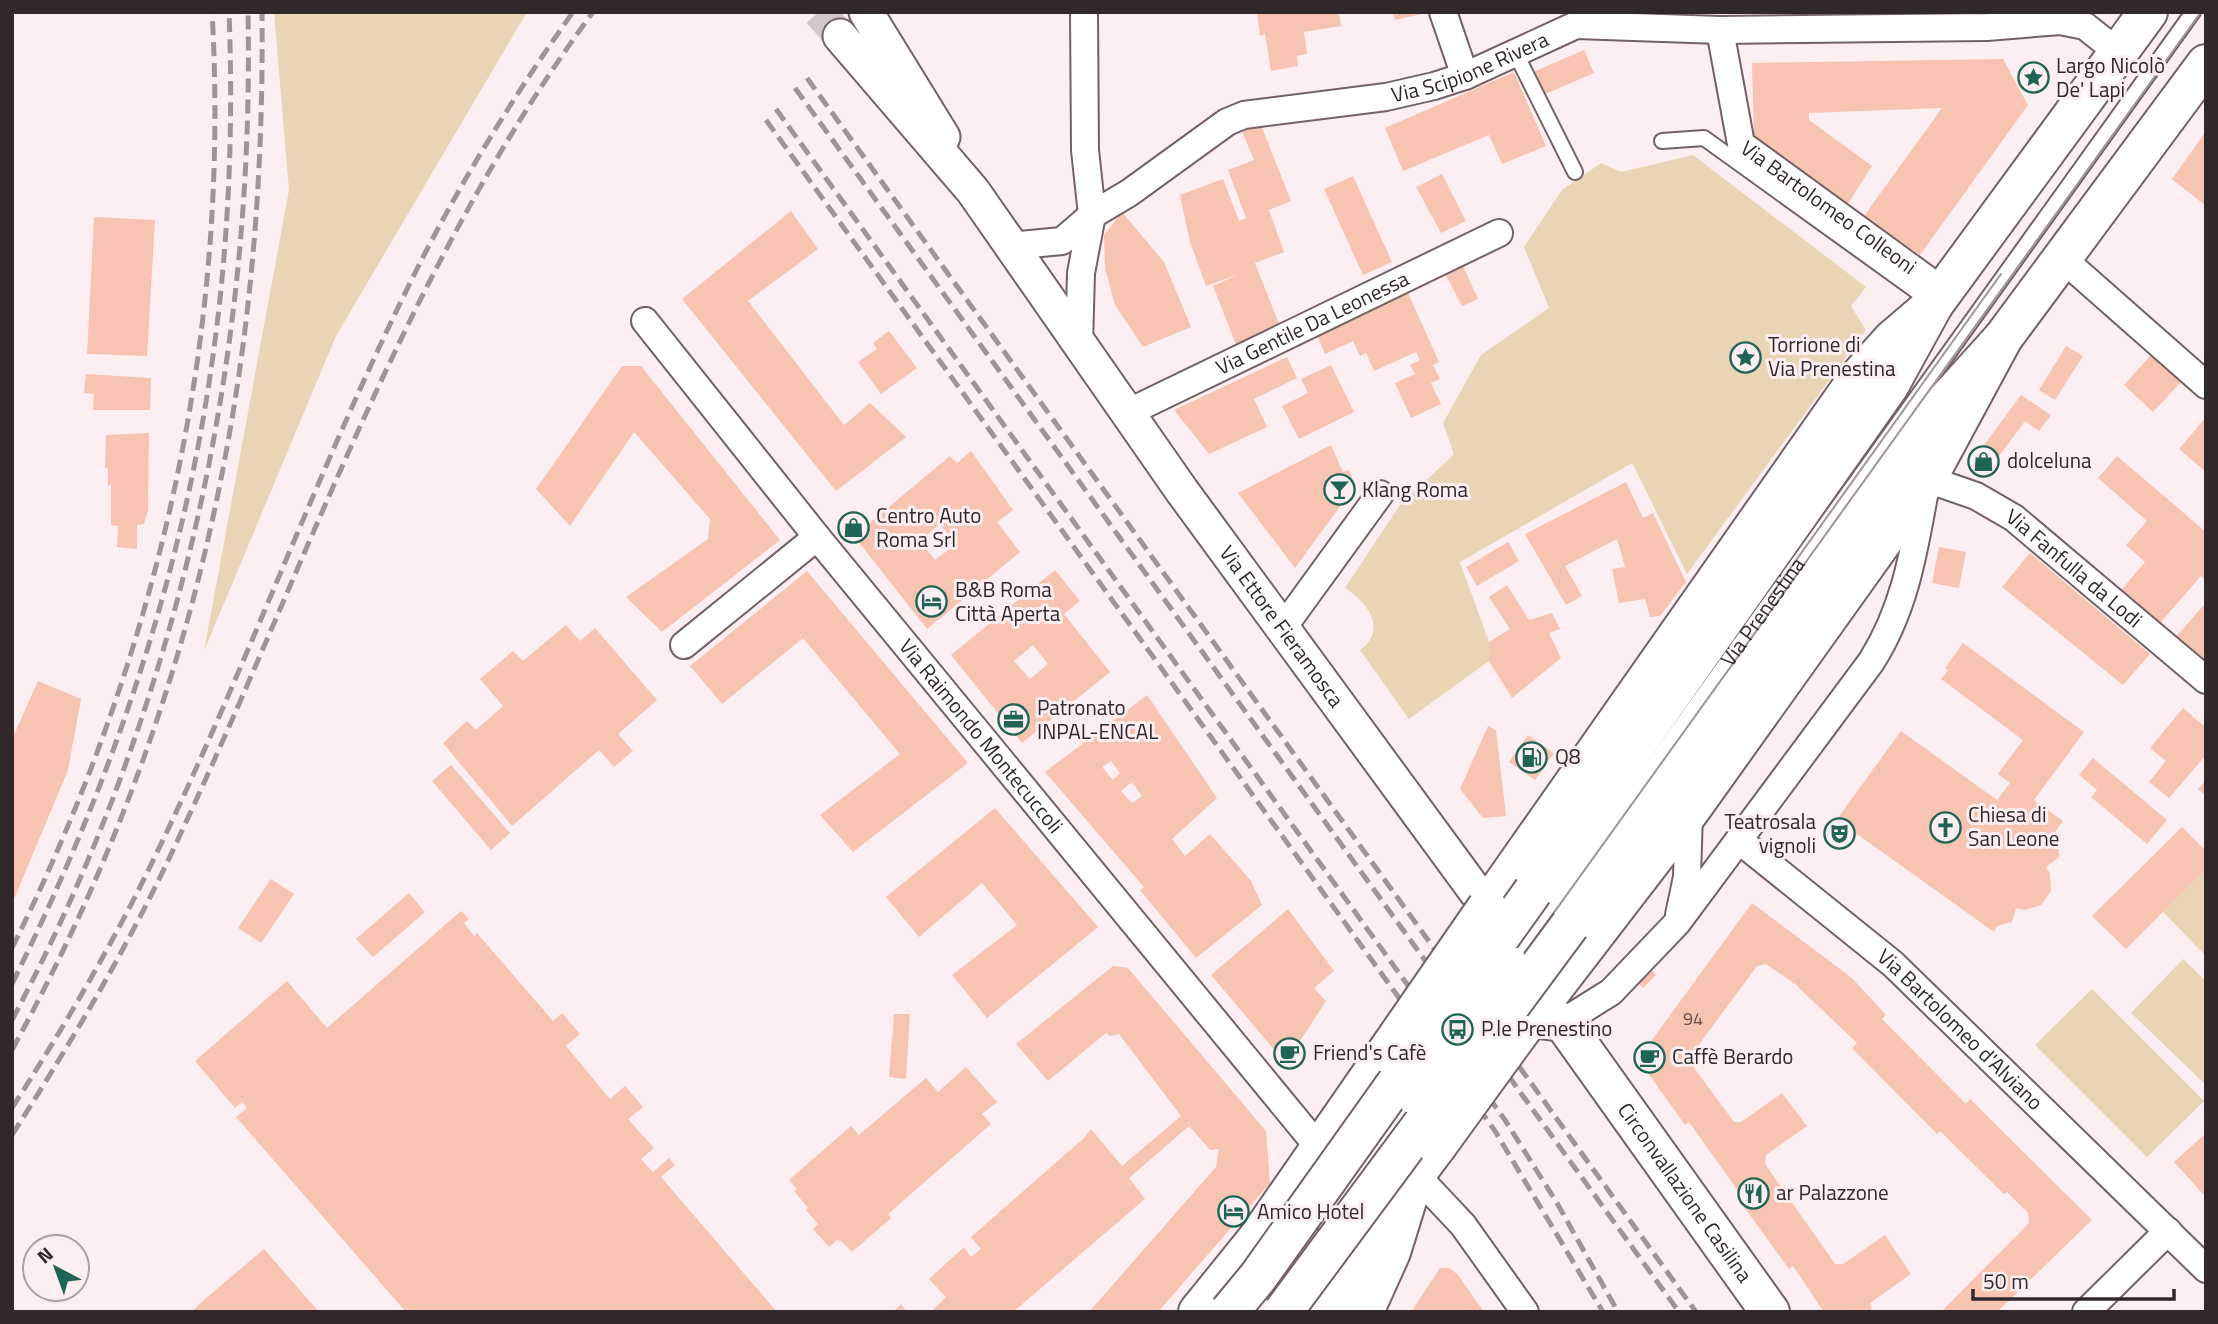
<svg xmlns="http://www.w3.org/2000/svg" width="2218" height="1324" viewBox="0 0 2218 1324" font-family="'Titillium Web',sans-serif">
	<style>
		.green { fill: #ead4b6 }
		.building { fill: #f6c4b1; fill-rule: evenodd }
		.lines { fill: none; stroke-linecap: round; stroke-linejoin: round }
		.tertiary-tunnel { stroke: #d4c7c9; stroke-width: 33; stroke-dasharray: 33 17; stroke-linecap: butt }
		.service-casing { stroke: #746164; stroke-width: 18 }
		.minor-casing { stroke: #746164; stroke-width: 30 }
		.tertiary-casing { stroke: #746164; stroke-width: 37 }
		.secondary-casing { stroke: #746164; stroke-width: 42 }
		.trunk-casing { stroke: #746164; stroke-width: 42 }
		.service { stroke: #fff; stroke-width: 14 }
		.minor { stroke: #fff; stroke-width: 26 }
		.tertiary { stroke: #fff; stroke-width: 33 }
		.secondary { stroke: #fff; stroke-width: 38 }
		.trunk { stroke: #fff; stroke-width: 38 }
		.tram { stroke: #a09496; stroke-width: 2 }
		.rail { stroke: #a09496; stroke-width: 5; stroke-dasharray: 14 7; stroke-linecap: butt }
		.service-bridge-casing { stroke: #746164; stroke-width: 18; stroke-linecap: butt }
		.secondary-bridge-casing { stroke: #746164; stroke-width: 42; stroke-linecap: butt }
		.trunk-bridge-casing { stroke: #746164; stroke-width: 42; stroke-linecap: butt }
		.service-bridge { stroke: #fff; stroke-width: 14 }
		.secondary-bridge { stroke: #fff; stroke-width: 38 }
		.trunk-bridge { stroke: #fff; stroke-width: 38 }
		.labels { text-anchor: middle; stroke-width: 6; stroke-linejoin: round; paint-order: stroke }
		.number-label { font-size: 18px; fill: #624f4b }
		.street-label { font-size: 21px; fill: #302829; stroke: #fdeff1 }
		.poi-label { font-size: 21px; fill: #302829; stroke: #fdeff1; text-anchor: start }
	</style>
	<rect width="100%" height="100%" fill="#fdeff1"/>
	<g class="green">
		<path d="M274,12H527L336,336L204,651L289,190Z"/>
		<path d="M1693,155L1866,287L1851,306L1866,330L1687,574L1632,463L1460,562L1489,642V661L1409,719L1360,650C1388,629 1368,603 1345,588L1400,505L1454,454L1443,423L1481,355L1549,308L1524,247L1562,190L1601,163L1621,172Z"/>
		<path d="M2206,869V956L2163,912Z"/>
		<path d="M2183,959L2206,981V1085L2131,1013Z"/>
		<path d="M2092,989L2204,1101L2147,1157L2035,1045Z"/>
	</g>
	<g class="building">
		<path d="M1257,12H1339L1341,26L1304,32L1307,54L1297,56L1298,66L1271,71L1265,34L1260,36Z"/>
		<path d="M1393,12H1426V13L1395,20Z"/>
		<path d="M1584,50L1594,73L1543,95L1533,72Z"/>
		<path d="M2003,59L2028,105L1920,255L1864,216L1942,108L1809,113V120L1872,166L1847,205L1754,138L1752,63Z"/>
		<path d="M1514,72L1546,146L1502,164L1489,135L1403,171L1385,128Z"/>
		<path d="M1261,125L1291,201L1269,210L1284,252L1255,263L1281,329L1237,347L1213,286L1239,274L1206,286L1190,242L1180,195L1223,179L1239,221L1246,218L1228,170L1254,160L1242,131Z"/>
		<path d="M2206,131V206L2172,179Z"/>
		<path d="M1442,174L1466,221L1441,233L1416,187Z"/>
		<path d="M1353,176L1392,262L1363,275L1324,189Z"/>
		<path d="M791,211L818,249L748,301L844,425L870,403L906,437L836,491L682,299Z"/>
		<path d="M1122,212L1164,262L1191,327L1143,347L1115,305L1105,268L1104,235Z"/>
		<path d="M94,217L155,220L147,356L87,354Z"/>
		<path d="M1461,262L1478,299L1462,306L1443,270Z"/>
		<path d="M1408,293L1439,362L1433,365L1440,379L1431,383L1441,404L1411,418L1395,383L1415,374L1410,365L1420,360L1416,352L1374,371L1366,353L1360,356L1353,341L1325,354L1317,335Z"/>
		<path d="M889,331L917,368L881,394L858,362L877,349L873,343Z"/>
		<path d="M2066,346L2083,356L2055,400L2039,390Z"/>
		<path d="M2151,355L2181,382L2153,412L2124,385Z"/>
		<path d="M1287,357L1297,378L1254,399L1267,427L1209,454L1174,410Z"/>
		<path d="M1331,365L1354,412L1299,439L1282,406L1308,393L1301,379Z"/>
		<path d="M622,366H641L780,540L662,632L626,597L708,539L710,519L634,432L570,526L536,489Z"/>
		<path d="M86,374L151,378L150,410H93L94,394L84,393Z"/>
		<path d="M2021,395L2051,415L2039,431L2025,421L1985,475L1970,464Z"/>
		<path d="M2206,417V472L2179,449Z"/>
		<path d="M149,433L148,510L144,524L137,525V549L117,547L118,526L111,525V485L108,486V469L105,467L106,435Z"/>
		<path d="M1331,445L1343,472L1349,470L1355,486L1295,568L1238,493Z"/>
		<path d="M971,451L1013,510L997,522L1020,552L927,629L854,536L950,456L957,463ZM940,524L956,544L935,560L920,541Z"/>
		<path d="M2117,456L2206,532V580L2201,576L2160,623L2122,589L2145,562L2126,545L2147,521L2098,478Z"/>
		<path d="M1626,482L1643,518L1653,513L1686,582L1660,616L1650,617L1645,599L1619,603L1612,569L1625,567L1617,539L1565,566L1582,596L1566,605L1525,534Z"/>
		<path d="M1508,542L1519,561L1477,586L1466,567Z"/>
		<path d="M1939,547L1966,552L1959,588L1932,583Z"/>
		<path d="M2030,553L2150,654L2123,685L2002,587Z"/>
		<path d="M1055,570L1080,601L1064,614L1110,672L1022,743L951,655ZM1033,645L1048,664L1030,679L1014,661Z"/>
		<path d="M807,571L968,763L853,852L820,815L900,754L803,638L722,704L690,666Z"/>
		<path d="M1507,585L1529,620L1552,613L1560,629L1549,633L1561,658L1512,698L1489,661V642L1510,629L1489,597Z"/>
		<path d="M2203,606L2206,609V662L2176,637Z"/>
		<path d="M566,625L580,641L595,628L657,700L618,734L633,751L614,767L599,750L512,826L443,743L467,721L476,730L503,706L480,679L513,651L523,661Z"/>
		<path d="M1963,643L2084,732L2034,800L2063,821L2055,832L2061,836L2058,841L2059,857L2046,867L2050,874L2051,891L2041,905L2025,910L2016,908L2012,922L1997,926L1994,932L1857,834L1847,847L1827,833L1901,731L1997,800L2010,783L1998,774L2023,740L1941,679L1948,670L1945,668Z"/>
		<path d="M38,681L81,699L68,770L12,904V739Z"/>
		<path d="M1147,695L1217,798L1172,839L1185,856L1210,834L1251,881L1262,905L1196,958L1140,890L1144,887L1045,772ZM1111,761L1120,773L1113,780L1102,767ZM1132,782L1142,796L1132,803L1121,791Z"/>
		<path d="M2183,708L2203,725L2206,723V755L2169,798L2149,782L2166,761L2150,748Z"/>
		<path d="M1488,726L1496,730L1506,816L1483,818L1460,789Z"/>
		<path d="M1528,735L1554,753L1535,780L1509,762Z"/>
		<path d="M2093,758L2167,820L2147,844L2091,797L2097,790L2079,775Z"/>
		<path d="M451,765L510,833L491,850L432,781Z"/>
		<path d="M2206,780V796L2198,789Z"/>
		<path d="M995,808L1098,927L987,1018L952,975L1017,925L982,883L919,937L886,897Z"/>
		<path d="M2182,827L2206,851V869L2126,949L2092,916Z"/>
		<path d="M271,879L294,894L261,943L238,928Z"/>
		<path d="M409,893L425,912L373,957L356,939Z"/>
		<path d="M1752,903L1852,978L1886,1015L1882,1019L1966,1104L1970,1099L2092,1220L1997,1312H1941L2029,1223L2028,1213L2007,1192L2004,1194L1940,1131L1937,1134L1852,1048L1857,1043L1795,984L1766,964L1757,966L1692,1054V1065L1734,1122H1741L1782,1093L1807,1126L1766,1155L1765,1164L1835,1264H1843L1885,1235L1911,1274L1870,1303L1872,1312H1824L1793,1266L1789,1269L1744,1207L1748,1205L1689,1122L1685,1125L1638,1059Z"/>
		<path d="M1288,909L1334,971L1314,988L1326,1001L1289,1058L1282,1059L1211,975Z"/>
		<path d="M461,911L469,919L464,923L474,936L477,933L553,1021L562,1013L580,1034L566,1046L610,1099L625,1086L643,1107L628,1119L654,1148L641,1159L653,1172L669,1158L675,1165L661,1177L777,1312H406L236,1117L247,1108L242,1102L235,1108L195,1061L287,981L327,1028Z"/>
		<path d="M1647,965L1656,975L1643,988L1633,978Z"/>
		<path d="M1113,966L1128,968L1266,1131L1270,1183L1158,1312H1089L1216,1167L1219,1149L1210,1150L1189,1126L1129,1178L1145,1199L1013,1312H931L946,1297L929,1279L964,1247L971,1257L981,1249L971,1237L1084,1138L1091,1129L1122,1166L1181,1116L1119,1034L1110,1036L1106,1033L1048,1081L1016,1044Z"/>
		<path d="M894,1014H910L906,1079L889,1077Z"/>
		<path d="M966,1067L997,1102L982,1114L991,1124L888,1214L891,1218L852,1252L841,1241L837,1240L829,1247L813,1229L818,1224L806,1210L808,1208L794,1191L797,1189L789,1180L851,1126L859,1135L926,1078L938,1092Z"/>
		<path d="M2206,1133V1193L2204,1195L2174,1162Z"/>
		<path d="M264,1249L319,1312H191L205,1299Z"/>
		<path d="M1440,1268H1450L1458,1275L1484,1312H1411Z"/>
		<path d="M901,1304L907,1312H893Z"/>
	</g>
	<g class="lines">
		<path class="tertiary-tunnel" d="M819,12L840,36"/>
		<defs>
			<g id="service">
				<path d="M1516,54L1575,172"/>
				<path d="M1662,141L1704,138L1933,303"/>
				<path id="s1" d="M1517,955L2193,12"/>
				<path d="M1344,1195L1408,1105"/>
			</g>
			<g id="minor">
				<path id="s2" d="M1084,12L1085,150L1092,215L1129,193L1227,122L1244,115L1386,97L1434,86L1465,76L1576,25L1720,30L1987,27L2060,21L2085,26L2119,53"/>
				<path d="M1443,12L1465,76"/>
				<path id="s3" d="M1720,30L1741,144L1943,291"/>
				<path d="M1010,246L1062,241L1092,215L1081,273L1079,344"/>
				<path d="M2063,259L2206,385"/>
				<path id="s4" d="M645,321L817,537L1320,1149"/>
				<path id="s5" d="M1127,413L1499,233"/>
				<path d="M1282,629L1380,494"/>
				<path d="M684,645L817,537"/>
				<path id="s6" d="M1740,841L1893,964L2206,1269"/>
				<path d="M1679,915L1687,877L1689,812"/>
				<path id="s7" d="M1563,1022L1611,992L1677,923L1871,662C1907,606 1915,544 1927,479L1976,496L2014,518L2206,680"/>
				<path d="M1415,1174L1463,1225L1525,1312"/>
				<path d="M2086,1312L2168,1231"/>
			</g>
			<g id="tertiary">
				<path d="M866,12L943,137"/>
				<path id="s8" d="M840,36L973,191L1182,491L1487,907"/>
			</g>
			<g id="secondary">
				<path d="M1487,907L1858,378L1892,340L1934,304L2148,12"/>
				<path id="s9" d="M1531,1018L1563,1022L1770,1312"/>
				<path d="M1519,1033L1689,812L1927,479L2003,338L2206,64"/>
				<path d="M1336,1151C1330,1207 1342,1258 1357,1312"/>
				<path d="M1198,1312L1257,1239L1386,1053"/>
				<path d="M1313,1312L1437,1146"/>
				<path d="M1364,1312L1391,1252L1408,1197"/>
			</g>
			<g id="trunk">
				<path d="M1533,891L1889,386L1934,304"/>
				<path d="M1570,925L1938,410L2003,338"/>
			</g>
		</defs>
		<use href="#service" class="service-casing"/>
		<use href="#minor" class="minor-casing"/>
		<use href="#tertiary" class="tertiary-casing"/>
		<use href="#secondary" class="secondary-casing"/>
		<use href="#trunk" class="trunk-casing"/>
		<use href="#service" class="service"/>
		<use href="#minor" class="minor"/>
		<use href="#tertiary" class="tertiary"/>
		<use href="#secondary" class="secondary"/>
		<use href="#trunk" class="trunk"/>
		<g class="tram">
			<path d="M1769,598L2001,274"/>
			<path d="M1267,1312L2201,12"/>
		</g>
		<g class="rail">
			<path d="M807,78L1696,1312"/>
			<path d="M795,88L1679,1312"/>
			<path d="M776,109L1505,1120L1557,1203L1618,1312"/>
			<path d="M766,120L1495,1131L1603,1312"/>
			<path d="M12,948C157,657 231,338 212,12"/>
			<path d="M12,984C168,668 243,366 229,12"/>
			<path d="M12,1020C177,709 255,364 248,12"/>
			<path d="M12,1050C192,720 266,387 262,12"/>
			<path d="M12,1108C57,1038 99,967 137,893C239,690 314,475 416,271C461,181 515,94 573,12"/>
			<path d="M12,1135C74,1038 132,940 180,835C310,557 409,262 593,12"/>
		</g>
		<defs>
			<path id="service-bridge" d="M1408,1105L1517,955"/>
			<g id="secondary-bridge">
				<path d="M1386,1053L1487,907"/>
				<path d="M1437,1146L1519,1033"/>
			</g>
			<g id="trunk-bridge">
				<path d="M1229,1312L1258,1277L1533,891"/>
				<path d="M1283,1312L1570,925"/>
			</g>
		</defs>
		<use href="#service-bridge" class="service-bridge-casing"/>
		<use href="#secondary-bridge" class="secondary-bridge-casing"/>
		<use href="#trunk-bridge" class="trunk-bridge-casing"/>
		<use href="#service-bridge" class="service-bridge"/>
		<use href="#secondary-bridge" class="secondary-bridge"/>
		<use href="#trunk-bridge" class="trunk-bridge"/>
	</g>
	<defs>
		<symbol id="sight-ring" viewBox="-11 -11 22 22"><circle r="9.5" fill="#fdeff1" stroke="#206455" stroke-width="1.5"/><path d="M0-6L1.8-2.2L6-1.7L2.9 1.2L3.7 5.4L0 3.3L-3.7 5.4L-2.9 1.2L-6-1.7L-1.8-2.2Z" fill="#206455"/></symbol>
		<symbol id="shop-ring" viewBox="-11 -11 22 22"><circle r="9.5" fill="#fdeff1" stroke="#206455" stroke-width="1.5"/><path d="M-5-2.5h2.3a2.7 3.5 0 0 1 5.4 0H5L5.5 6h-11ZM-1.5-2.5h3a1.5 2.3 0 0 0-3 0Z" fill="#206455"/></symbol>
		<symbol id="bar-ring" viewBox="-11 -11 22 22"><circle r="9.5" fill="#fdeff1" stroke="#206455" stroke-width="1.5"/><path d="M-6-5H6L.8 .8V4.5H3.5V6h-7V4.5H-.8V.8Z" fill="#206455"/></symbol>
		<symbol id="hotel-ring" viewBox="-11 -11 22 22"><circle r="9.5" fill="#fdeff1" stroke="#206455" stroke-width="1.5"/><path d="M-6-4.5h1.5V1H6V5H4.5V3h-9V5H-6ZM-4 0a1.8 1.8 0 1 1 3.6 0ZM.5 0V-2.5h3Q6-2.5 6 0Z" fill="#206455"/></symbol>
		<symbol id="office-ring" viewBox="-11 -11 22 22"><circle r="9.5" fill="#fdeff1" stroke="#206455" stroke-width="1.5"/><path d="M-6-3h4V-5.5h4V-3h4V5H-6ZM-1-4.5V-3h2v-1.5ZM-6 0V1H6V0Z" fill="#206455"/></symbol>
		<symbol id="fuel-ring" viewBox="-11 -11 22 22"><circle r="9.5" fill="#fdeff1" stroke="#206455" stroke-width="1.5"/><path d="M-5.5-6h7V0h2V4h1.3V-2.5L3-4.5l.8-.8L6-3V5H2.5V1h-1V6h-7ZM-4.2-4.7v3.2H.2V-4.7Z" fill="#206455"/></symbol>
		<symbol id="church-ring" viewBox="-11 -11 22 22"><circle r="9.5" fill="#fdeff1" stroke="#206455" stroke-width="1.5"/><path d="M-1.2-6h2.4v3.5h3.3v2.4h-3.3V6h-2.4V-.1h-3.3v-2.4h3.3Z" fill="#206455"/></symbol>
		<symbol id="theatre-ring" viewBox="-11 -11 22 22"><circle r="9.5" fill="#fdeff1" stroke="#206455" stroke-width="1.5"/><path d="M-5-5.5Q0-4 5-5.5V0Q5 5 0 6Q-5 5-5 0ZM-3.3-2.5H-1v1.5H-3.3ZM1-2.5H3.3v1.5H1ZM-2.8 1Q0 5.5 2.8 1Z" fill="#206455"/></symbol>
		<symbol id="bus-ring" viewBox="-11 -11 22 22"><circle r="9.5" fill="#fdeff1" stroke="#206455" stroke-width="1.5"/><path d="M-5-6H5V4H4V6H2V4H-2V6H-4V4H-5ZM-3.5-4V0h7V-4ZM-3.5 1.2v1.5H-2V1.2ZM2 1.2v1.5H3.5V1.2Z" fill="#206455"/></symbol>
		<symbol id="cafe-ring" viewBox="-11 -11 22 22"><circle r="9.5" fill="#fdeff1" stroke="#206455" stroke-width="1.5"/><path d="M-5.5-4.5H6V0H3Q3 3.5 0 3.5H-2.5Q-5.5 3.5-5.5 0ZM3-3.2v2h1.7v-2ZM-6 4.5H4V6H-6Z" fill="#206455"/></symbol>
		<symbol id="restaurant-ring" viewBox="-11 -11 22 22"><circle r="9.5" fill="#fdeff1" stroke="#206455" stroke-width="1.5"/><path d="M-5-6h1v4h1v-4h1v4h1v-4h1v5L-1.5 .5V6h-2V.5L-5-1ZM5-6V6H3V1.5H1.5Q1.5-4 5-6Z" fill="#206455"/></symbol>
	</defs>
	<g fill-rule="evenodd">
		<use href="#sight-ring" x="2016" y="60" width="35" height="35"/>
		<use href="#sight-ring" x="1728" y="340" width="35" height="35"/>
		<use href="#shop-ring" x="1966" y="444" width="35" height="35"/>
		<use href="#bar-ring" x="1322" y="472" width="35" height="35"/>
		<use href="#shop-ring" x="836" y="510" width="35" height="35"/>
		<use href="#hotel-ring" x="914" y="584" width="35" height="35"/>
		<use href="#office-ring" x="996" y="702" width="35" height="35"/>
		<use href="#fuel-ring" x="1514" y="740" width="35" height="35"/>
		<use href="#church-ring" x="1928" y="810" width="35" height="35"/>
		<use href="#theatre-ring" x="1822" y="816" width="35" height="35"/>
		<use href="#bus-ring" x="1440" y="1012" width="35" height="35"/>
		<use href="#cafe-ring" x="1272" y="1036" width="35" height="35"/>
		<use href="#cafe-ring" x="1632" y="1040" width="35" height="35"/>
		<use href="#restaurant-ring" x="1736" y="1176" width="35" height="35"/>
		<use href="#hotel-ring" x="1216" y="1194" width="35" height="35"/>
	</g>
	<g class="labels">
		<g class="number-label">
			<text x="1693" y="1025">94</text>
		</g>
		<g class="street-label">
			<text dy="7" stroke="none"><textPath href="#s2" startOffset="618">Via Scipione Rivera</textPath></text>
			<text dy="7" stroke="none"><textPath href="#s3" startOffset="224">Via Bartolomeo Colleoni</textPath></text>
			<text dy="7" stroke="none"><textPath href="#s5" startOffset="206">Via Gentile Da Leonessa</textPath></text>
			<text dy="7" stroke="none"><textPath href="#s7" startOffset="844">Via Fanfulla da Lodi</textPath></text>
			<text dy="7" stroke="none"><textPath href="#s1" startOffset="422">Via Prenestina</textPath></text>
			<text dy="7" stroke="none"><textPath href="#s8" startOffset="738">Via Ettore Fieramosca</textPath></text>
			<text dy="7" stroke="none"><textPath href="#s4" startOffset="534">Via Raimondo Montecuccoli</textPath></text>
			<text dy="7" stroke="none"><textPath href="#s6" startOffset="290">Via Bartolomeo d'Alviano</textPath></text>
			<text dy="7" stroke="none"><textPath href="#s9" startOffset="242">Circonvallazione Casilina</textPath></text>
		</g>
		<g class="poi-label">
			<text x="2056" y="73">Largo Nicolò<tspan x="2056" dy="24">De' Lapi</tspan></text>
			<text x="1768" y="352">Torrione di<tspan x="1768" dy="24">Via Prenestina</tspan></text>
			<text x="2007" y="468">dolceluna</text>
			<text x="1362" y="497">Klang Roma</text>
			<text x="876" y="523">Centro Auto<tspan x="876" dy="24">Roma Srl</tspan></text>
			<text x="955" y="597">B&amp;B Roma<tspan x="955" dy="24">Città Aperta</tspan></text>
			<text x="1037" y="715">Patronato<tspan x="1037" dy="24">INPAL-ENCAL</tspan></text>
			<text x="1555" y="764">Q8</text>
			<text x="1968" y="822">Chiesa di<tspan x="1968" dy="24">San Leone</tspan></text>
			<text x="1816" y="829" text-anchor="end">Teatrosala<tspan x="1816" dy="24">vignoli</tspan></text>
			<text x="1481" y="1036">P.le Prenestino</text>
			<text x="1313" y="1060">Friend's Cafè</text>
			<text x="1672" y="1064">Caffè Berardo</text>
			<text x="1776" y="1200">ar Palazzone</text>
			<text x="1257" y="1219">Amico Hotel</text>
		</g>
	</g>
	<rect width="2218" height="1324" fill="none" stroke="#302829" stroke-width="28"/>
	<g transform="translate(56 1268) rotate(319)"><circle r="33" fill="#fdeff1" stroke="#ab9fa1" stroke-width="2"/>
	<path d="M0-5L12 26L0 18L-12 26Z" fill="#206455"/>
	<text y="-10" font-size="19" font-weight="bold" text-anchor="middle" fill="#302829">N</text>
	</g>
	<path d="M1973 1289v10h201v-10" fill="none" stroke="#302829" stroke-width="3.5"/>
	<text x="1983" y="1289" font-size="21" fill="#302829" stroke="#fdeff1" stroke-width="5" paint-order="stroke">50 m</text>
</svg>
